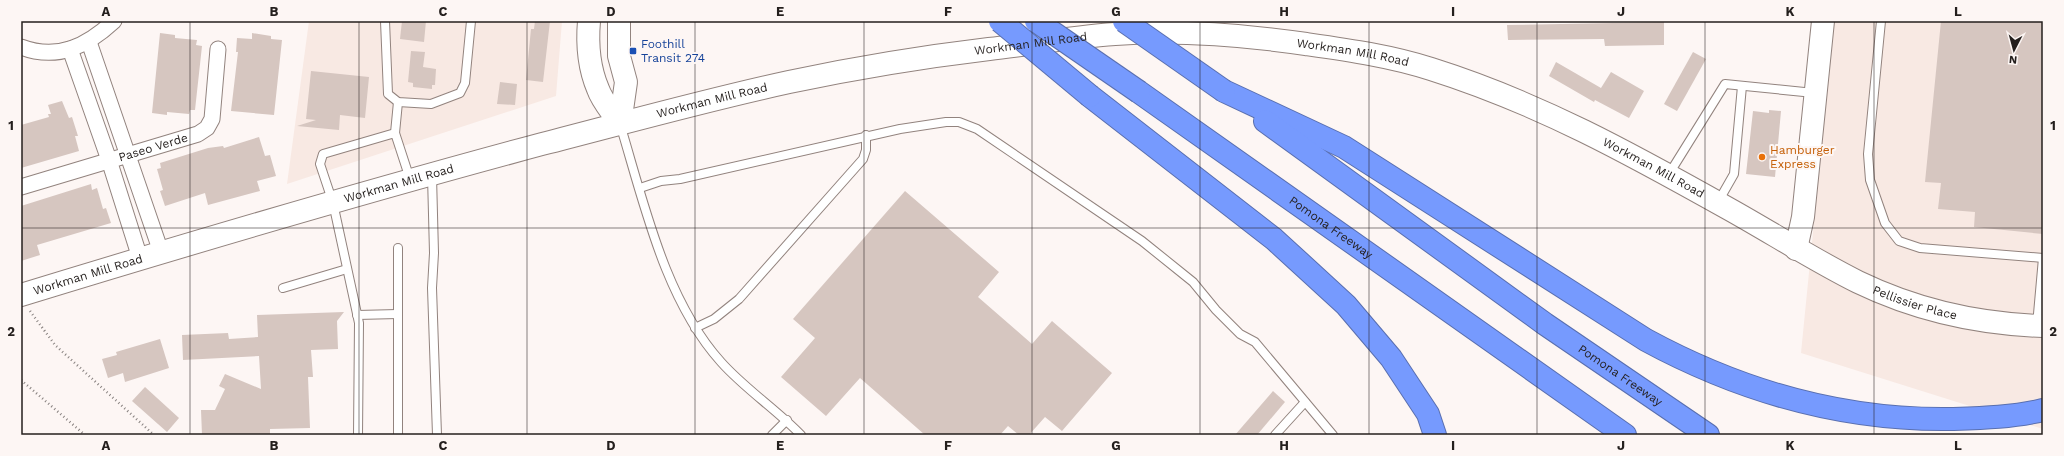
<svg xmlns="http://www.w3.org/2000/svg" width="2064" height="456" viewBox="0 0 2064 456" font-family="'Work Sans',sans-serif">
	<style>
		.built { fill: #f8e9e3 }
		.building { fill: #d6c6c0 }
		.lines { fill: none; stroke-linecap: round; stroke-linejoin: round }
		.lane-casing { stroke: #92837e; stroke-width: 10 }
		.street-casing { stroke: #92837e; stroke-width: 17 }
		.secondary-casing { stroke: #92837e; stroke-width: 24 }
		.highway-casing { stroke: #596faf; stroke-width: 24 }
		.path { stroke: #87817f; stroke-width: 2.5; stroke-dasharray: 1 3; stroke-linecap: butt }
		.lane { stroke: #fff; stroke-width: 8 }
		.street { stroke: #fff; stroke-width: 15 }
		.secondary { stroke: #fff; stroke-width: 22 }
		.highway { stroke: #769afe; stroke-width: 22 }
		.highway-bridge-casing { stroke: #596faf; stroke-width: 24; stroke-linecap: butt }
		.highway-bridge { stroke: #769afe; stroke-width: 22 }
		.grid { fill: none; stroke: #241f1d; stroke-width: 1; stroke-opacity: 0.55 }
		.transit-dot { fill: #1a4fb4; stroke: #fdf6f4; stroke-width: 1.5 }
		.food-dot { fill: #e8710a; stroke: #fdf6f4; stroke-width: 1.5 }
		.labels { text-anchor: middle; stroke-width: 4; stroke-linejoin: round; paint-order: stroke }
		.transit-label { font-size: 12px; fill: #164399; stroke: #fdf6f4; text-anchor: start }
		.street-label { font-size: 12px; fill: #241f1d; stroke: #fdf6f4 }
		.food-label { font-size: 12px; fill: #c56008; stroke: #fdf6f4; text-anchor: start }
		.neatline { fill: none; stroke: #241f1d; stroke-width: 1.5 }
		.grid-label { font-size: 13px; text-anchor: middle; font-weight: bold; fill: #241f1d }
	</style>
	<rect width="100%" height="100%" fill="#fdf6f4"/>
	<g class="built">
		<path d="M309,21H562L556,96L287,184Z"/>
		<path d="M1834,21H2043V429L1801,353Z"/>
	</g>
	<g class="building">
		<path d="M402,21H426L424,42L400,39Z"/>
		<path d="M535,21H550L543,82L526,80L531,29H534Z"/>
		<path d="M1941,21H2043V234L1974,227L1975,212L1938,209L1941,183L1925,182Z"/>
		<path d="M1664,22V45L1605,46L1604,39L1508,40L1507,25Z"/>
		<path d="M160,33L175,35V38L197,40L196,45L202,46L195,110H190L189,114L167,112V115L152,113Z"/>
		<path d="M252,33L271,36V39L282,40L274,115L231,111L238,52H236L237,38L252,39Z"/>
		<path d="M411,51L425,52L423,67L436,69L435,85H432V89L413,87V83L408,82Z"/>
		<path d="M1693,52L1706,59L1677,111L1664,104Z"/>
		<path d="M1556,62L1601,88L1611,72L1644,91L1629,118L1595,100L1594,102L1549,76Z"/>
		<path d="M311,71L369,77L365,118L340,115L339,130L297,126L316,120L306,119Z"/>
		<path d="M500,82L517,84L515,105L497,104Z"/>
		<path d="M62,101L69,118L72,117L78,136H75L79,151L21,168V125L49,117L48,114H51L48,105Z"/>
		<path d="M1769,110L1781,111L1775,177L1746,174L1753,111L1769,113Z"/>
		<path d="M259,137L265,156L270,155L276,176L257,181L260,191L208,205L205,193L165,206L160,191L163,190L157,169L161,168L160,163L208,148L223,146L224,148Z"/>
		<path d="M91,184L92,190L97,188L103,209L106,208L111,223L37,245L40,255L21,261V206Z"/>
		<path d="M905,191L999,272L978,297L1032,344L1052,321L1112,373L1062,431L1045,417L1029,435H1019L1008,426L1000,435H925L860,378L826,416L781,377L815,338L793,319Z"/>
		<path d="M344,312L337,321L338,349L311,350L313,377H308L310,428L270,429V435H202L201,410H215L225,389L219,386L225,374L261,389L259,356L183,360L182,335L228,333L229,339L258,337L257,315Z"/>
		<path d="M160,339L169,368L125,382L123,373L108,378L102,359L117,355L116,352Z"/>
		<path d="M145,387L179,418L167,432L132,401Z"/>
		<path d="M1273,391L1285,402L1257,435H1235Z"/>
	</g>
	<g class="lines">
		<defs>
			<g id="lane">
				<path d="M385,21L388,94L398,102L431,104L460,93L465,83L471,21"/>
				<path d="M1881,21L1868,154L1870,180L1885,223L1899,241L1920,248L2043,258"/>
				<path d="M620,124C644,203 665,300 721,362C745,389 776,409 801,435"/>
				<path d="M395,133L398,102"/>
				<path d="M1669,174L1725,84L1814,93"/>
				<path d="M432,176L434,253L432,288L437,435"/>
				<path d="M640,188L661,181L680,179L900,129L946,122H959L977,129L1142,241L1193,282L1216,310L1240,334L1255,342L1333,435"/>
				<path d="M1718,202L1734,174L1742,86"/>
				<path d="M398,248V435"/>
				<path d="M283,288L347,269"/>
				<path d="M357,315L398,314"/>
				<path d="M2037,325L2043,258"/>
				<path d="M695,328L714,319L739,299L863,159L866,150V135"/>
				<path d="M358,435L359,323L333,203L320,164L323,154L395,133L410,179"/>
				<path d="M772,435L787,420"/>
				<path d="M1275,435L1305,402"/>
			</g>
			<g id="street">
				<path d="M89,42L161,252"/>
				<path d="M21,47C58,61 87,46 114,21"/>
				<path d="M70,49L109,160L140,258"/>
				<path id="s1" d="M21,187L198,134L207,128L212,119L218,49"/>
			</g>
			<g id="secondary">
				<path d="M589,21C587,44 589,68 598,89C602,101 613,113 620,124"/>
				<path d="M619,21V56L626,82L620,124"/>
				<path d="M1796,249L1803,217L1823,21"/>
				<path id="s2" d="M21,295C194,242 367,191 542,144C624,123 706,100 789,82C855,68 922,57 989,49C1031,44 1073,37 1115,34C1178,30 1244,35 1306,44C1348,50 1391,56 1431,69C1539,103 1631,154 1729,209C1772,233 1814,260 1858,282C1916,310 1979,324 2043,326"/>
			</g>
			<g id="highway">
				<path d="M1224,91L1344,147L1646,340C1742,392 1842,421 1953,419C1983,418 2014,417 2043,410"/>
				<path id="s3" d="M1139,92L1625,435"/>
				<path d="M1090,96L1274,239L1346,305L1391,358L1428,414L1435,435"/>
				<path id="s4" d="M1265,121L1545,324L1708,435"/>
			</g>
		</defs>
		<use href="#lane" class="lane-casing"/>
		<use href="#street" class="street-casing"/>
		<use href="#secondary" class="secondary-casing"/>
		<use href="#highway" class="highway-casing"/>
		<g class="path">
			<path d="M30,311L55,345L154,435"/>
			<path d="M21,380L85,435"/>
		</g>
		<use href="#lane" class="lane"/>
		<use href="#street" class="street"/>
		<use href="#secondary" class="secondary"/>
		<use href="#highway" class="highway"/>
		<defs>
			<g id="highway-bridge">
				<path d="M1000,21L1090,96"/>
				<path d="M1036,21L1139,92"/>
				<path d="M1124,21L1224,91"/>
			</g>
		</defs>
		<use href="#highway-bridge" class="highway-bridge-casing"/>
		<use href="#highway-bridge" class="highway-bridge"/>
	</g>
	<path class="grid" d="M190,21V435M359,21V435M527,21V435M695,21V435M864,21V435M1032,21V435M1200,21V435M1369,21V435M1537,21V435M1705,21V435M1874,21V435M21,228H2043"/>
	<rect class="transit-dot" x="629" y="47" width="8" height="8" rx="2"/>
	<circle class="food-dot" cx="1762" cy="157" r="4"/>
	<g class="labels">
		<g class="transit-label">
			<text x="641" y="48">Foothill<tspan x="641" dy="14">Transit 274</tspan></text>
		</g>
		<g class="street-label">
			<text dy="4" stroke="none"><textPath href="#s2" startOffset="1042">Workman Mill Road</textPath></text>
			<text dy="4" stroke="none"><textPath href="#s2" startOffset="1366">Workman Mill Road</textPath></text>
			<text dy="4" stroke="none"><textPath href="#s2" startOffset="718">Workman Mill Road</textPath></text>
			<text dy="4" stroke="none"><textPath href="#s1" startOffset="138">Paseo Verde</textPath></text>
			<text dy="4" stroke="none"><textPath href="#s2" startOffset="1690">Workman Mill Road</textPath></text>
			<text dy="4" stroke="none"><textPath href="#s2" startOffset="394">Workman Mill Road</textPath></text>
			<text dy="4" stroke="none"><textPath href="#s3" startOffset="235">Pomona Freeway</textPath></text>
			<text dy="4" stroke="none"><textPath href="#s2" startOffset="70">Workman Mill Road</textPath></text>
			<text dy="4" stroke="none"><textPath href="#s2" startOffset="1985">Pellissier Place</textPath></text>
			<text dy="4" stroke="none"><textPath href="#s4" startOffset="437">Pomona Freeway</textPath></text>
		</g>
		<g class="food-label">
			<text x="1770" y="154">Hamburger<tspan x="1770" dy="14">Express</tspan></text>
		</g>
	</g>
	<rect width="2064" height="456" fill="none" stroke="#fdf6f4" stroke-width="44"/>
	<g transform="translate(2014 50) rotate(186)" stroke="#fdf6f4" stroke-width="3" paint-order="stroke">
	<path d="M0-3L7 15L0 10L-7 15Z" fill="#241f1d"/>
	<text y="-6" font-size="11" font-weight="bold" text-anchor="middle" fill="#241f1d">N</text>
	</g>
	<rect x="22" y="22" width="2020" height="412" class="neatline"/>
	<g class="grid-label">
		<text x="106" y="16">A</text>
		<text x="274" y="16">B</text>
		<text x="443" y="16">C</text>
		<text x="611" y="16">D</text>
		<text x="780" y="16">E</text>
		<text x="948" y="16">F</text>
		<text x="1116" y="16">G</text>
		<text x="1284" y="16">H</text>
		<text x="1453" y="16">I</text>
		<text x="1621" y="16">J</text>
		<text x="1790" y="16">K</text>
		<text x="1958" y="16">L</text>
		<text x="11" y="130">1</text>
		<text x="2053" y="130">1</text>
		<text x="11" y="336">2</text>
		<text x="2053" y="336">2</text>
		<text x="106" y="450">A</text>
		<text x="274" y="450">B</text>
		<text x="443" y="450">C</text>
		<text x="611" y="450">D</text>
		<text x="780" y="450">E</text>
		<text x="948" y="450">F</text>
		<text x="1116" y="450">G</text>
		<text x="1284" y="450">H</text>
		<text x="1453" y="450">I</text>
		<text x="1621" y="450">J</text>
		<text x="1790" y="450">K</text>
		<text x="1958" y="450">L</text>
	</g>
</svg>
